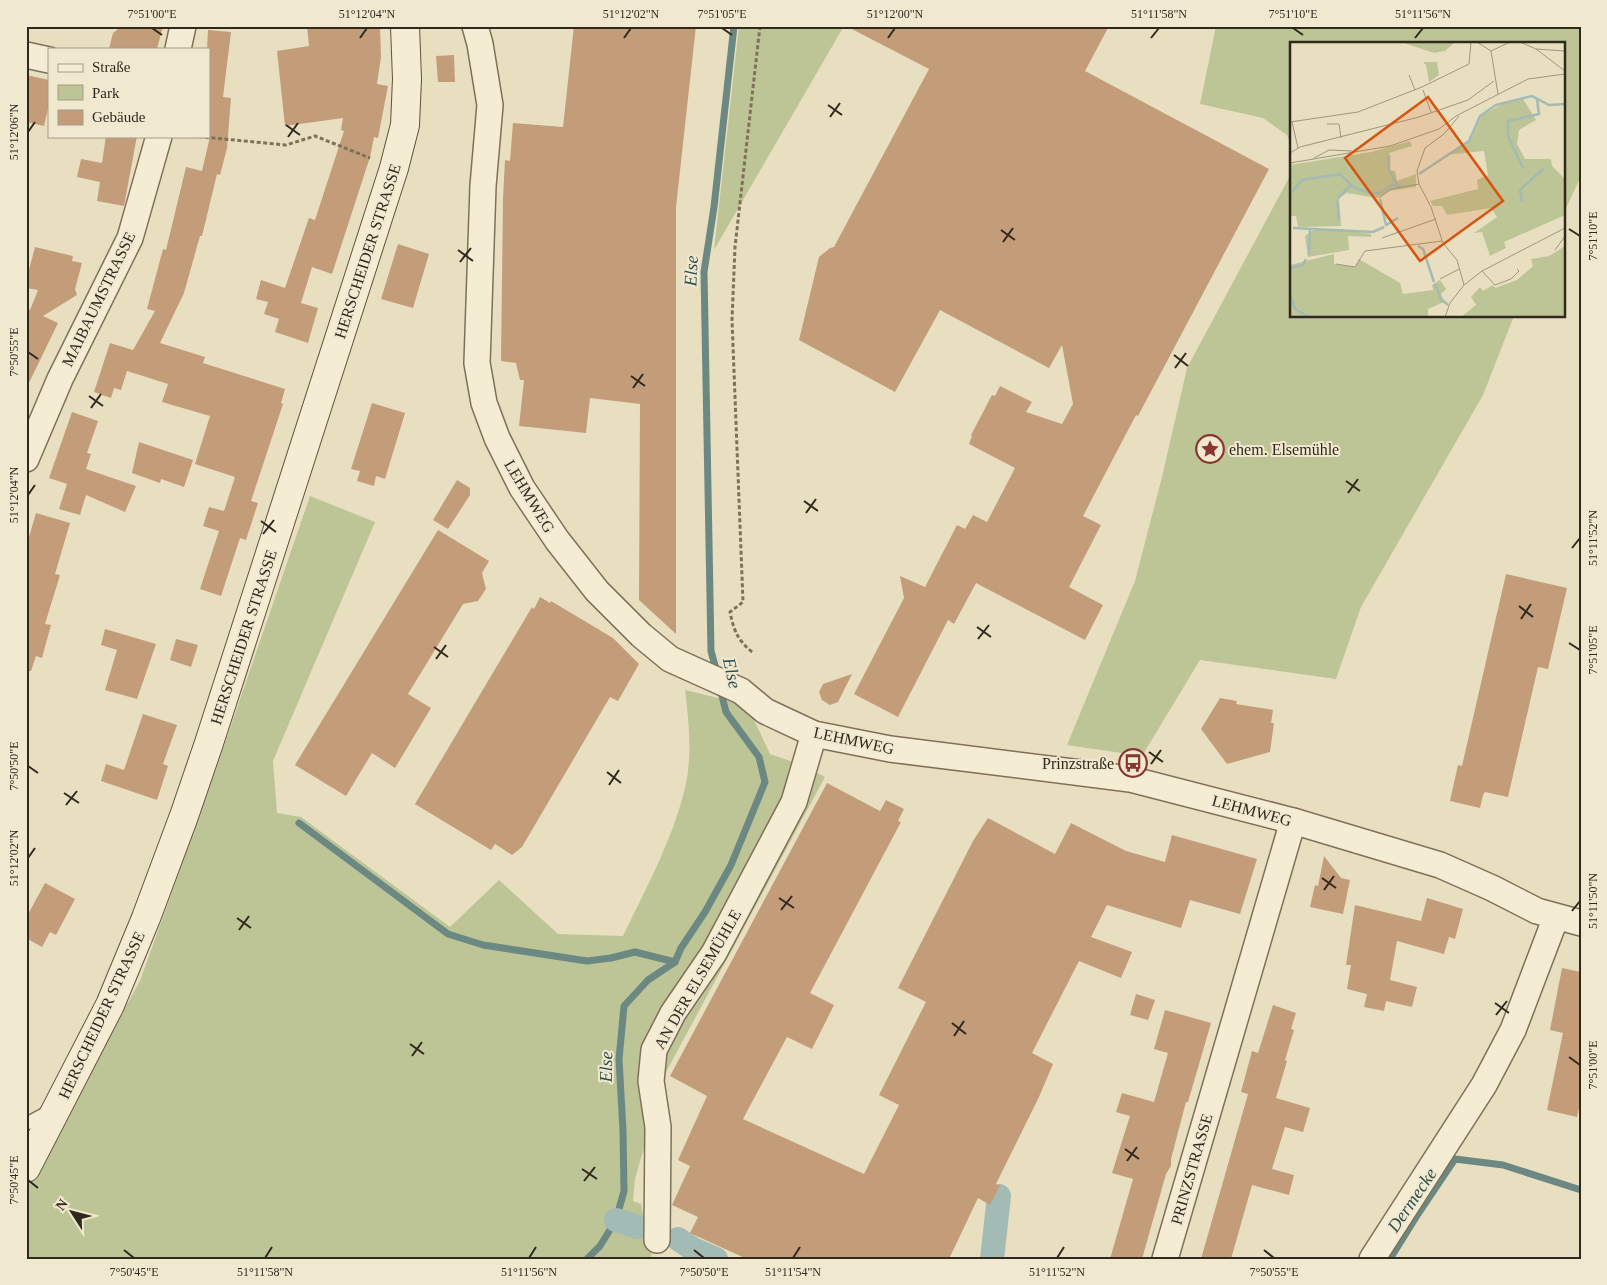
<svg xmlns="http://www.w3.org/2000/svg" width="1607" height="1285" viewBox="0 0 1607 1285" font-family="Georgia,serif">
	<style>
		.green { fill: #bdc596 }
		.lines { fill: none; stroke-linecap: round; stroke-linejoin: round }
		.stream { stroke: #6b8882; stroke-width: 7 }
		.canal { stroke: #a3bbb5; stroke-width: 24 }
		.building { fill: #c39d7a }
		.lane-casing { stroke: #80705a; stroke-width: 15 }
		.street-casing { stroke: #80705a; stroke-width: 28 }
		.secondary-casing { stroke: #62523d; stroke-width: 30 }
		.path { stroke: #80705a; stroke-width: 3; stroke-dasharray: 4 2.5; stroke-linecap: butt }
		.lane { stroke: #f4ecd3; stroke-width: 12 }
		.street { stroke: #f4ecd3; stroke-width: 25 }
		.secondary { stroke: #f4ecd3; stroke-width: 28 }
		.ticks { fill: none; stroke: #31281d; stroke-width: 2 }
		.labels { text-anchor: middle; stroke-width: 4; stroke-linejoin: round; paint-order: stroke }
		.street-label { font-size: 16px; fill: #31281d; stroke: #f1e9cf }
		.poi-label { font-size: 16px; fill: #31281d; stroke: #f1e9cf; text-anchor: start }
		.water-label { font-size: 18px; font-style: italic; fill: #2e4f4f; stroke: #f1e9cf }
		.inset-river { fill: none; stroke: #a3bbb5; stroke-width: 2.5 }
		.inset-road { fill: none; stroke: #9f967f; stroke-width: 1 }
		.view { fill: #d6540e; fill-opacity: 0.15; stroke: #d6540e; stroke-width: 2.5 }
		.inset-edge { fill: none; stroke: #31281d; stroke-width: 2.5 }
		.neatline { fill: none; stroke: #31281d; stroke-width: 2 }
		.ticks-label { font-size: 12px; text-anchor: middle; fill: #31281d }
	</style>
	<rect width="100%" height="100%" fill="#e8dfc0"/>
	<g class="green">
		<path d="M739,26H844L714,250Z"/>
		<path d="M1216,26H1581V176L1563,215V44H1291V147L1287,135L1263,118L1200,104Z"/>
		<path d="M1291,174V316H1514L1483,395L1361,607L1336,679L1200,660L1142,756L1067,745L1135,581L1162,477L1187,368Z"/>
		<path d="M310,496L375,522L273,761L277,813L301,817L450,927L499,880L558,934L623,936C645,891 672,840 684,792C693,758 689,723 685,690L747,705L770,754L799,764L825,777L665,1074L635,1179L633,1201L641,1204L652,1256L648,1259H26V1186L140,981L216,769Z"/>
	</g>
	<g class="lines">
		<g class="stream">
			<path d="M717,673L711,651L704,272L714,207L734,26"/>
			<path d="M299,823L448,934L483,945L587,961L611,958L635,952L675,962"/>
			<path d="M587,1259L600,1246L616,1220L624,1191L623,1131L619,1059L624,1006L648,980L675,962L681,948L705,912L731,865L765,782L759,757L726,712L720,688"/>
			<path d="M1390,1259L1418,1214L1455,1159L1503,1165L1581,1190"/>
		</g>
		<g class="canal">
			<path d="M616,1220L638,1227"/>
			<path d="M678,1239L693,1249L716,1259"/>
			<path d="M992,1259L999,1196"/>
		</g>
	</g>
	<g class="building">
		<path d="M122,26H163L157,49H109L113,33Z"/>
		<path d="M307,26H380L381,57L377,84L388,86L378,138L374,137L370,157L332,274L312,267L301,303L318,308L308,343L275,332L279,319L264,314L268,302L256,299L261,280L285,288L309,218L315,220L344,131L341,130L343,118L285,126L277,51L309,46Z"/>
		<path d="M574,26H696L676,207V634L639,600L640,404L590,398L586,433L519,426L524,380H520L516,363L501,361L503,199L505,160L510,161L513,123L563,127Z"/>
		<path d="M846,26H1109L1085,71L1269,169L1138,416L1136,415L1083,516L1101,525L1069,587L1103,605L1085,640L976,583L954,624L948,620L898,717L854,694L904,598L900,576L925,587L957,525L965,529L973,515L987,522L1015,468L969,444L972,436L971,435L992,395L995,396L1000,386L1032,402L1026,412L1062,424L1073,404L1062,345L1049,368L940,310L895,392L799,340L819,257L830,248L834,247L929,69Z"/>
		<path d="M208,30L231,32L223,97L231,98L227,148L220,175L217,174L202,236H200L184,293L160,343L205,357L203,363L285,389L281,403L283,404L251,501L258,503L246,540L240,538L221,596L200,589L219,531L203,526L209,507L224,511L235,477L195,464L210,416L162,402L168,384L127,371L121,390L114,388L111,398L94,392L110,343L133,350L155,311L147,309L163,249L166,250L186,167L202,171L209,141V49H207Z"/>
		<path d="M454,55L455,82H438L436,56Z"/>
		<path d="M26,75L49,80V104L44,126L26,122Z"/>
		<path d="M106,136H137L124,206L97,201L100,182L77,177L81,159L102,163Z"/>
		<path d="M398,244L429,254L413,308L381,299Z"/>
		<path d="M35,247L73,256L72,261L82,263L75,289L77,295L43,316L58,323L26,389V309L30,310L38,290L26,288V281Z"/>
		<path d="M372,403L405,413L385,479L376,476L374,486L357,481L360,471L351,469Z"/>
		<path d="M72,412L98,421L87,453L91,454L86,469L136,486L125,512L86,495L80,515L59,509L67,484L49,478Z"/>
		<path d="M139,442L193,460L184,487L161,479L160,483L132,473Z"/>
		<path d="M457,480L470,488V495L448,529L433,520Z"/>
		<path d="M36,513L70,523L55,574L60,575L45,624L51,625L42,658L36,656L31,671H26V547Z"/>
		<path d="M438,530L489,561L482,573L486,589L478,601L463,604L408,694L431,708L395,768L372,753L346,796L295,765Z"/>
		<path d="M1506,574L1567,588L1548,669L1538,667L1508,797L1485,792L1483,795L1480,808L1450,801L1458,765L1462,766Z"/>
		<path d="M540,597L550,603L551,601L613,638L639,664L618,701L610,697L522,847L512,855L495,844L491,850L415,804L532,607L534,609Z"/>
		<path d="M105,629L156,644L137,699L105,690L117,650L101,645Z"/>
		<path d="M176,639L198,645L191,667L170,660Z"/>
		<path d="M852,674L838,702L830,705L822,700L819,692L823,684Z"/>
		<path d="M1220,698L1237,701L1236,704L1273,710L1271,723H1274L1270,752L1227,764L1201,729Z"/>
		<path d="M143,714L177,725L163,764L168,766L157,800L101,781L106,764L124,770Z"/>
		<path d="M827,783L880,811L886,800L904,809L898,821L901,822L810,993L834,1005L812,1049L787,1037L743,1119L864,1174L899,1105L879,1095L926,1002L898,988L973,841L988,818L1055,854L1071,823L1126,851L1165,862L1172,835L1257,859L1240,914L1190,900L1181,928L1107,905L1091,937L1132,952L1121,978L1079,961L1032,1053L1053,1064L1039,1097L996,1184L1000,1186L990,1205L978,1198L949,1259H747L690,1233L698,1217L672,1205L690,1166L678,1160L707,1096L670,1076Z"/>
		<path d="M1324,856L1341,878L1350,880L1343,914L1310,907L1315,885L1318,886Z"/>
		<path d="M45,883L75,899L56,935L50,932L42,947L26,938V918Z"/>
		<path d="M1427,898L1463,909L1455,939L1449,937L1444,954L1397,941L1390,980L1417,987L1412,1007L1386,1001L1384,1011L1364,1007L1367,994L1347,989L1351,965H1346L1355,905L1421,921Z"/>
		<path d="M1562,968L1581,972V1099L1577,1117L1547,1110L1563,1033L1550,1030Z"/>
		<path d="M1136,994L1155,1000L1148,1020L1130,1015Z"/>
		<path d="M1273,1005L1296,1013L1291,1029L1294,1030L1285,1060L1287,1061L1276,1098L1310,1108L1303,1132L1285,1127L1272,1169L1294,1175L1289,1195L1252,1185L1231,1259H1201L1248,1094L1241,1092L1252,1051L1258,1053Z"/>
		<path d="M1165,1010L1211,1023L1188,1102H1186L1171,1159V1166L1166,1174L1142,1259H1110L1133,1179L1112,1173L1130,1116L1116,1112L1122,1093L1154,1102L1168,1053L1154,1049Z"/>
	</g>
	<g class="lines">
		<defs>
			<path id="lane" d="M26,1124L50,1111"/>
			<g id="street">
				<path d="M475,26L480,44L490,105L483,186L477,363L484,403L497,438L522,488L557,540L597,591L641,635L670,659L741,691L765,711L814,734L890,749L1130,779L1293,821L1440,865L1492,888L1537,911L1581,923"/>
				<path d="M178,49L183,26"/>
				<path d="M26,55L49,60"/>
				<path d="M26,459L60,379L130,238L159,136"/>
				<path d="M657,1240L658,1127L651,1081L654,1050L673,1013L714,953L794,802L814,734"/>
				<path d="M1165,1259L1293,821"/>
				<path d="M1372,1259L1484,1085L1513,1030L1556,917"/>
			</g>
			<path id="secondary" d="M26,1168L110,1005L146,918L184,816L209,743L394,168L405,125L407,79L405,26"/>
		</defs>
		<use href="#lane" class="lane-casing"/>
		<use href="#street" class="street-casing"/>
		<use href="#secondary" class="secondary-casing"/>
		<g class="path">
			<path d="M192,136L286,145L315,136L370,158"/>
			<path d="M752,652C737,639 734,631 730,612L743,602L732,320L735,247L760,26"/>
		</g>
		<use href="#lane" class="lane"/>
		<use href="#street" class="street"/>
		<use href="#secondary" class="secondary"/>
	</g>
	<path class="ticks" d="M152,28L162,35M722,28L732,35M1293,28L1303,35M360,38L367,28M624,38L631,28M888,38L895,28M1151,38L1159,28M1415,38L1423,28M828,105L842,115M830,117L840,103M286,125L300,135M28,132L35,122M288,137L298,123M1569,229L1580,236M1001,230L1015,240M1003,242L1013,228M458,250L473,261M460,262L471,248M28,352L38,359M1174,355L1188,366M1175,368L1186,353M631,376L645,386M633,388L643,374M89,396L103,406M91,408L101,394M1346,481L1360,491M1348,493L1358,479M28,495L35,485M804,501L818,511M806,513L816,499M261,521L276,532M263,534L274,520M1572,548L1580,538M1519,606L1533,617M1521,619L1531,604M977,627L991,637M978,639L989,625M1569,643L1580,650M434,647L448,657M436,659L446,645M1149,752L1163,762M1151,764L1161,750M28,766L38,773M607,772L621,783M609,785L619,770M64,793L79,803M66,805L77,791M28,858L35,848M1322,878L1336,888M1324,890L1334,876M779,898L794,908M781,910L792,896M1572,911L1580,901M237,918L251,928M239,930L249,916M1495,1003L1509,1013M1496,1015L1507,1001M952,1023L966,1034M954,1036L964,1021M410,1044L424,1054M412,1056L422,1042M1569,1057L1580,1065M1125,1149L1139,1159M1127,1161L1137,1147M582,1169L597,1179M28,1180L38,1188M584,1181L595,1167M124,1250L134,1258M694,1250L704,1258M1264,1250L1274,1258M265,1258L272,1247M529,1258L536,1247M793,1258L800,1247M1057,1258L1064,1247"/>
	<defs>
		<symbol id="sight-ring" viewBox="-11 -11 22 22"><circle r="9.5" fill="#f1e9cf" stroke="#893530" stroke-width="1.5"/><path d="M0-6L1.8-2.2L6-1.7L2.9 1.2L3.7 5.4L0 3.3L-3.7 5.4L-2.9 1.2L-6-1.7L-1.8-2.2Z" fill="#893530"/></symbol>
		<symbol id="bus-ring" viewBox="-11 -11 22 22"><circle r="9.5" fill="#f1e9cf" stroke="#893530" stroke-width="1.5"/><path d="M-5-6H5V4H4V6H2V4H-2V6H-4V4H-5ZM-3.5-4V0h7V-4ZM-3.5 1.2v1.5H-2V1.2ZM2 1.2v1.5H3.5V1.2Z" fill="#893530"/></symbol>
	</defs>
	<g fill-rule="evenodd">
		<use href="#sight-ring" x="1194" y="433" width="32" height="32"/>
		<use href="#bus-ring" x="1117" y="747" width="32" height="32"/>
	</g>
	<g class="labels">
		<g class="street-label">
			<text transform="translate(367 251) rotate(-72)" y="6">HERSCHEIDER STRASSE</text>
			<text transform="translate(98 299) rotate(-64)" y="6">MAIBAUMSTRASSE</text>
			<text transform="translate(530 496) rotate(59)" y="6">LEHMWEG</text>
			<text transform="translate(243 637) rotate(-72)" y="6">HERSCHEIDER STRASSE</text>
			<text transform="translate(854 740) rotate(12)" y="6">LEHMWEG</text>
			<text transform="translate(1252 810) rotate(15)" y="6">LEHMWEG</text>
			<text transform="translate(697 979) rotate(-60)" y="6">AN DER ELSEMÜHLE</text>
			<text transform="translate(101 1015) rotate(-65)" y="6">HERSCHEIDER STRASSE</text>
			<text transform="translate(1191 1169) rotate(-74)" y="6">PRINZSTRASSE</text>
		</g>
		<g class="poi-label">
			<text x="1229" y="455">ehem. Elsemühle</text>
			<text x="1114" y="769" text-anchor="end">Prinzstraße</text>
		</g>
		<g class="water-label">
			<text transform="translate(691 271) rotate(-87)" y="6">Else</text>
			<text transform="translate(732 673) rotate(77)" y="6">Else</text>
			<text transform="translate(606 1067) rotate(-89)" y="6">Else</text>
			<text transform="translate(1412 1200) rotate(-56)" y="6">Dermecke</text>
		</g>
	</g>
	<g transform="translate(1290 42)">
		<rect width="275" height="275" fill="#e8dfc0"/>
		<path d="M111,0H163L164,1L155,9L144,11ZM133,20H147L149,33L139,40L136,23ZM233,57L246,78L229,88L227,102L235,117H261L262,124L275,137V173L214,200L216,206L200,214L192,190L184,191L207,175L201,166L157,173L152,164H143L140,159L188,147L187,138L198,133L194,109L155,113L180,99L192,73L213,62ZM120,99L122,104L99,111V128L105,129L107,139L126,132V145L100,149L87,156L57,151L49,156L51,184L8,185L6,174H0V123L81,110ZM25,187H50L81,192V195L58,194L59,208L18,215L15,194ZM275,204V275H171L186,263L181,255L190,245L193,249L203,243L205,246L227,238L243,224L241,217L259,214ZM44,212V222L66,225L69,217L110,241L113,252L143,248L142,243L150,238L156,247L151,252L154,260L138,267V275H0V223Z" fill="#bdc596"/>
		<path class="inset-river" d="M99,113V128L107,143M233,126L218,94V79L249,72L247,58M129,132L179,99L190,74L206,63L242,54L259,63L275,62M0,152L12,138L50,132L63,145L80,151H90L102,143L111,144M48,156L61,143M90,157L96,183L108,176M47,159L49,178M232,160L230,148L254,126M3,186L83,190L94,185M128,204L133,207L144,240M19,213L20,186M0,226L13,223L16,217M145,242L151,257L158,263M0,253L5,267L19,275"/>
		<path class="inset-road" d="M187,0L201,9L208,52M230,0L246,7L275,9M246,7L275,29M201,9L220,0M119,33L125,48M133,48L141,70M169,74L154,92L135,106L127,129L129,142L141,165L153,201L167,218L174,243M0,80L68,70L132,45L179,22L181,0M2,80L8,106M37,82H49L51,96M0,111L10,105L129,75L178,58L204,39M24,116L39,108L62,109M0,121L100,104L149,87L166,74L238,37L275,32M89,156L101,147L129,142M92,196L146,177M265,208L275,194M46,222L65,225L75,209L152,199M192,229L205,243L221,237L229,229L227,227M150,237L169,227M155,275L160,261L174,243L192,229L275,186"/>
		<path class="view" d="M138,55L213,159L130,219L55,116Z"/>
		<rect width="275" height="275" class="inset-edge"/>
	</g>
	<rect width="1607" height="1285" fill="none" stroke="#f1e9cf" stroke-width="55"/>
	<rect x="48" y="48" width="162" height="90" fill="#f1e9cf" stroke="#a49c88"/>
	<rect x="58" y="64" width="25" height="8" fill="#f4ecd3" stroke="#a49c88"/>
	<text x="92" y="72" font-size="15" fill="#31281d">Straße</text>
	<rect x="58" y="85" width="25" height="15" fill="#bdc596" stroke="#a49c88"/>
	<text x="92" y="98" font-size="15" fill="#31281d">Park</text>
	<rect x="58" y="110" width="25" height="15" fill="#c39d7a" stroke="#a49c88"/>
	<text x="92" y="122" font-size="15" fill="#31281d">Gebäude</text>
	<g transform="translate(72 1212) rotate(306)" stroke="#f1e9cf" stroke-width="4" paint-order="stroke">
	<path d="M0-4L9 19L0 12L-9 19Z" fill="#31281d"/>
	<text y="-8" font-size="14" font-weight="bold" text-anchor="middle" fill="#31281d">N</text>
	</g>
	<rect x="28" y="28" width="1552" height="1230" class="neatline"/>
	<g class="ticks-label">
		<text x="152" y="18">7°51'00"E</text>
		<text x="367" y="18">51°12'04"N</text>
		<text x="631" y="18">51°12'02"N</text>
		<text x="722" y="18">7°51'05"E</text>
		<text x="895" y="18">51°12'00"N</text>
		<text x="1159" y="18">51°11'58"N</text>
		<text x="1293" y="18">7°51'10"E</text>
		<text x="1423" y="18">51°11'56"N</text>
		<text transform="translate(14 132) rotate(-90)" y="4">51°12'06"N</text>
		<text transform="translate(1593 236) rotate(-90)" y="4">7°51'10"E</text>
		<text transform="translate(14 352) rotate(-90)" y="4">7°50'55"E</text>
		<text transform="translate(14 495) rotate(-90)" y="4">51°12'04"N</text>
		<text transform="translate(1593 538) rotate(-90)" y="4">51°11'52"N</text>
		<text transform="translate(1593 650) rotate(-90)" y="4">7°51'05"E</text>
		<text transform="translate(14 766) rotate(-90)" y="4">7°50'50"E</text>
		<text transform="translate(14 858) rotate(-90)" y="4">51°12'02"N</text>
		<text transform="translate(1593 901) rotate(-90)" y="4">51°11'50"N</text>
		<text transform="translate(1593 1065) rotate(-90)" y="4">7°51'00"E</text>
		<text transform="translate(14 1180) rotate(-90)" y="4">7°50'45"E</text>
		<text x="134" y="1276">7°50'45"E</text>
		<text x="265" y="1276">51°11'58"N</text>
		<text x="529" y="1276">51°11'56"N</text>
		<text x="704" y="1276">7°50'50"E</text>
		<text x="793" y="1276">51°11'54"N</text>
		<text x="1057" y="1276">51°11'52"N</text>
		<text x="1274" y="1276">7°50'55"E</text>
	</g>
</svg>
